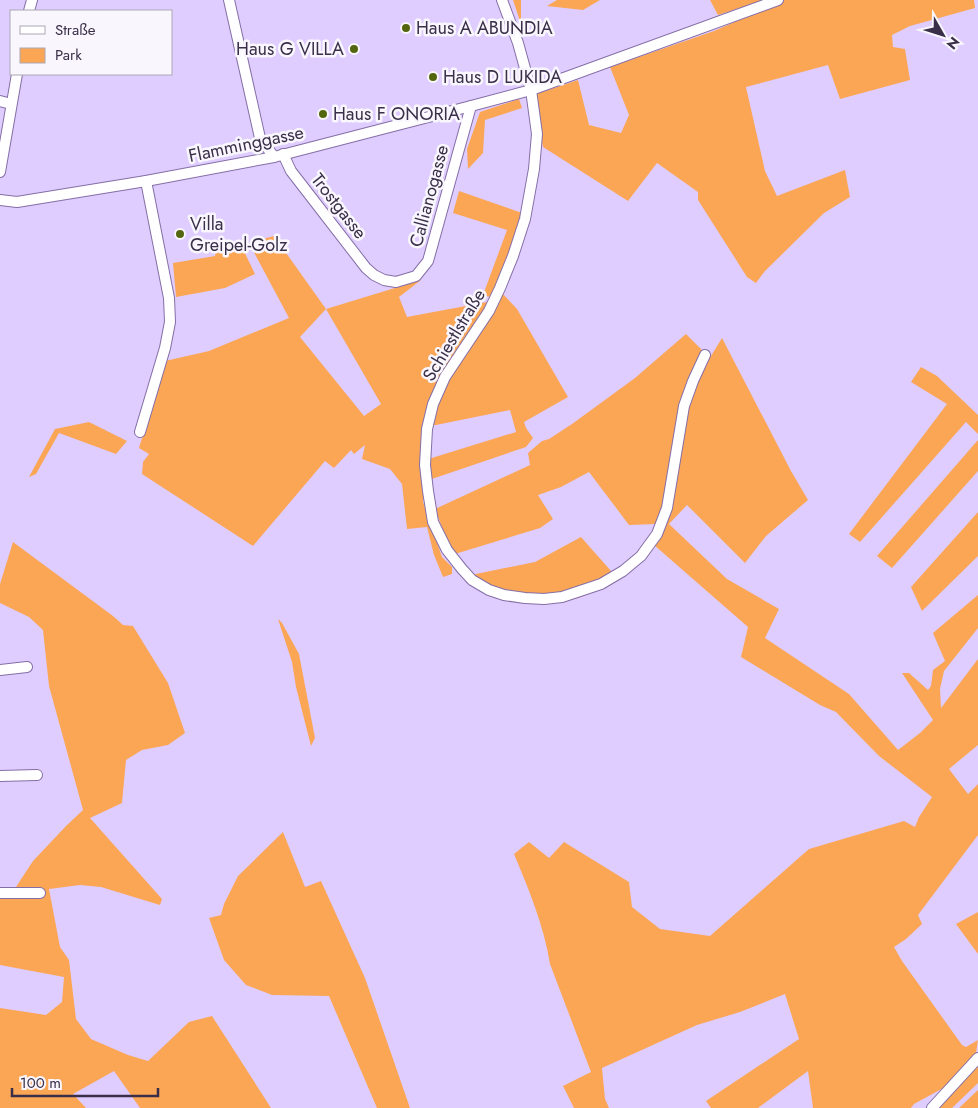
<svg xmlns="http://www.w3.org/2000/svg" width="978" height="1108" viewBox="0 0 978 1108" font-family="Jost,sans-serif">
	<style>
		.green { fill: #fba655; fill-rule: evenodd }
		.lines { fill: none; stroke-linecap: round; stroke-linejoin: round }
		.minor-casing { stroke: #856ea7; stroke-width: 12 }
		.minor { stroke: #fff; stroke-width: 10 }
		.poi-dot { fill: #53650f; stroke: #f9f7fd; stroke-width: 2 }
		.labels { text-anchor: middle; stroke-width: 5; stroke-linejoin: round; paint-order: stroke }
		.poi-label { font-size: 18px; fill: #392f48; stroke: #f9f7fd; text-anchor: start }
		.street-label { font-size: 18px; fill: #392f48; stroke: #f9f7fd }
	</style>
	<rect width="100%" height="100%" fill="#dfcdff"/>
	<g class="green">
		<path d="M513,0H521V24Z"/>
		<path d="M557,0H600L583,10L547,6Z"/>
		<path d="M710,0H974L975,8L910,26L892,35L893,47L905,49L910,80L840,99L828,65L746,87L765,171L777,196L845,170L850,197L824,213L765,271L756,283L747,277L698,200V192L657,163L628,201L543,147L533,95L578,80L589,125L621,133L629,115L610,67L714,31L760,11L758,2L718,15Z"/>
		<path d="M519,99L522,108L485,120L483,153L468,169L467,149L480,112Z"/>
		<path d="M459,191L522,213L510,256L494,296L490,297L483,295L507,230L453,213Z"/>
		<path d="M274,236L326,309L421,280L399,297L407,317L487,302L502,293L517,309L568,397L524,422L526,428L533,438L526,447L423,482V502L442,557L452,567V574L443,577L434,555L427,527L407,529L402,484L390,469L362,459L365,445L354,454L351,450L334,468L325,461L253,546L142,474L143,462L149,454L139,448L165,361L209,351L289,318L249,243ZM326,309L381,404L364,416L300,337ZM510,410L516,432L422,461L421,438L424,426L436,425Z"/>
		<path d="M240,243L255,274L225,288L176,297L173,263L215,256L217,246Z"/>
		<path d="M686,334L702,350L711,356L722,338L791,471L808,500L766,536L745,563L687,505L669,524L727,579L779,609L765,638L849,694L898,750L920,733L933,720L902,673H909L928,690L931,686L933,670L945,661L933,633L978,595V628L944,671L940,689L941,708L978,659V745L949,769L968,794L978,784V835L918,915L922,924L906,939L894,947L902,961L962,1045L966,1047L978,1040L976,1053L947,1086L914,1104L911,1108H813L808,1071L758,1108H711L706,1101L799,1039L785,994L740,1012L697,1025L602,1068L605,1099L609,1108H574L563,1086L591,1072L550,964C544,926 529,890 514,854L529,842L549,858L564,842L629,882L632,907L660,929L710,936L809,849L904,821L915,827L919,817L932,797L879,756L836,712L820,705L741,657L748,627L654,545L665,521L655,524L629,525L589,472L561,487L538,495L553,519L540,528L455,554L447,540L435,509L530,465L528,453L542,441L549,439L572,424L635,378Z"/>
		<path d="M921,367L937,376L978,415V434L966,422L860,542L849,534L947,404L911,382Z"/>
		<path d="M89,422L127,441L116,454L59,433L36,474L29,477L55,429Z"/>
		<path d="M978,440V471L892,568L877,556Z"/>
		<path d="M978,512V556L922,611L911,587Z"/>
		<path d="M581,537L619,580L605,588L578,598L562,602L523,603L486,592L461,577L535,562Z"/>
		<path d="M13,542L113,616L123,625L133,626L168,683L185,733L168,745L142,750L126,760L122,803L90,818L162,899L160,905L101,887L80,885L49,889L60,947L69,960L76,1019L91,1039L128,1055L148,1061L189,1022L212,1016L271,1108H140L114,1071L73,1094L86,1108H0V1008L46,1015L62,1002L64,977L0,965V896H10L33,861L66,826L83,810L49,686L43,630L29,617L0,603V584Z"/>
		<path d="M278,619L282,623L299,654L315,738L311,746L296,687L292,662Z"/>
		<path d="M283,832L305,887L321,881L365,978L410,1108H377L329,996L272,995L246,985L224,960L209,918L221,915L224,904L238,876Z"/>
		<path d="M978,912V954L956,924Z"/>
		<path d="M978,1066V1083L977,1084L952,1108H938Z"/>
		<path d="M978,1090V1108H959Z"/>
	</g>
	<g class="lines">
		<defs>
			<g id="minor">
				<path d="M229,0L260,138L274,157"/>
				<path d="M502,0L518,43L531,90L537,134L534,169L525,219L513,256L500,288L489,311L445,377L433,404L427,429L425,465L428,491L433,522L447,550L462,569L472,580L489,590L504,595L525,598L544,599L562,597L601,584L623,571L641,556L657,534L667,508L684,406L693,381L705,355"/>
				<path d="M29,11L32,0"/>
				<path d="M0,101L11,104"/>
				<path d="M283,154L291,171L366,268L374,275L384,280L396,282L416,276L428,261L471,106"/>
				<path d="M0,172L17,74"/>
				<path d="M0,200L17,202L146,181L274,157L471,106L531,90L778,0"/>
				<path d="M140,432L165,348L170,322L169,298L146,181"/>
				<path d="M0,670L27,667"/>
				<path d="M0,776L37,775"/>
				<path d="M0,893H40"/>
				<path d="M932,1108L978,1058"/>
			</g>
		</defs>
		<use href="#minor" class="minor-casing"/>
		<use href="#minor" class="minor"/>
	</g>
	<g class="poi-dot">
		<circle cx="406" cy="28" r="5"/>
		<circle cx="354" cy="49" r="5"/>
		<circle cx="433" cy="77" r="5"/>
		<circle cx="323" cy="114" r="5"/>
		<circle cx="180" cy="234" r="5"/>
	</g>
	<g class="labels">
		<g class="poi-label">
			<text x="416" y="34">Haus A ABUNDIA</text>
			<text x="344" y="55" text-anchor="end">Haus G VILLA</text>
			<text x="443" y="83">Haus D LUKIDA</text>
			<text x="333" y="120">Haus F ONORIA</text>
			<text x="190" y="230">Villa<tspan x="190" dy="21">Greipel-Golz</tspan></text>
		</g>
		<g class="street-label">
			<text transform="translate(246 144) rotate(-12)" y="6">Flamminggasse</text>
			<text transform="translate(429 196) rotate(-75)" y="6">Callianogasse</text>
			<text transform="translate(339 206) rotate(52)" y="6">Trostgasse</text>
			<text transform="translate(454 335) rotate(-59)" y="6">Schiestlstraße</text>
		</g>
	</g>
	<rect x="10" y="10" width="162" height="65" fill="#f9f7fd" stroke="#aca7b5"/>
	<rect x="20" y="26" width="25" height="8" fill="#ffffff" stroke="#aca7b5"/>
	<text x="55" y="35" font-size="15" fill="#392f48">Straße</text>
	<rect x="20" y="48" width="25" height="15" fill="#fba655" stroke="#aca7b5"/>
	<text x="55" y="60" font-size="15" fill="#392f48">Park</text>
	<g transform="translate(943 35) rotate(129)" stroke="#f9f7fd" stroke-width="4" paint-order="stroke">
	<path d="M0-4L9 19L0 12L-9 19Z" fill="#392f48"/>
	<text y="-8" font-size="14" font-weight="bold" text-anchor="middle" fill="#392f48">N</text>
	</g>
	<path d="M12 1088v8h146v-8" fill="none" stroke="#392f48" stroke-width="2.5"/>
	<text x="20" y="1088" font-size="15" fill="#392f48" stroke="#f9f7fd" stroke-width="4" paint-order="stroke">100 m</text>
</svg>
